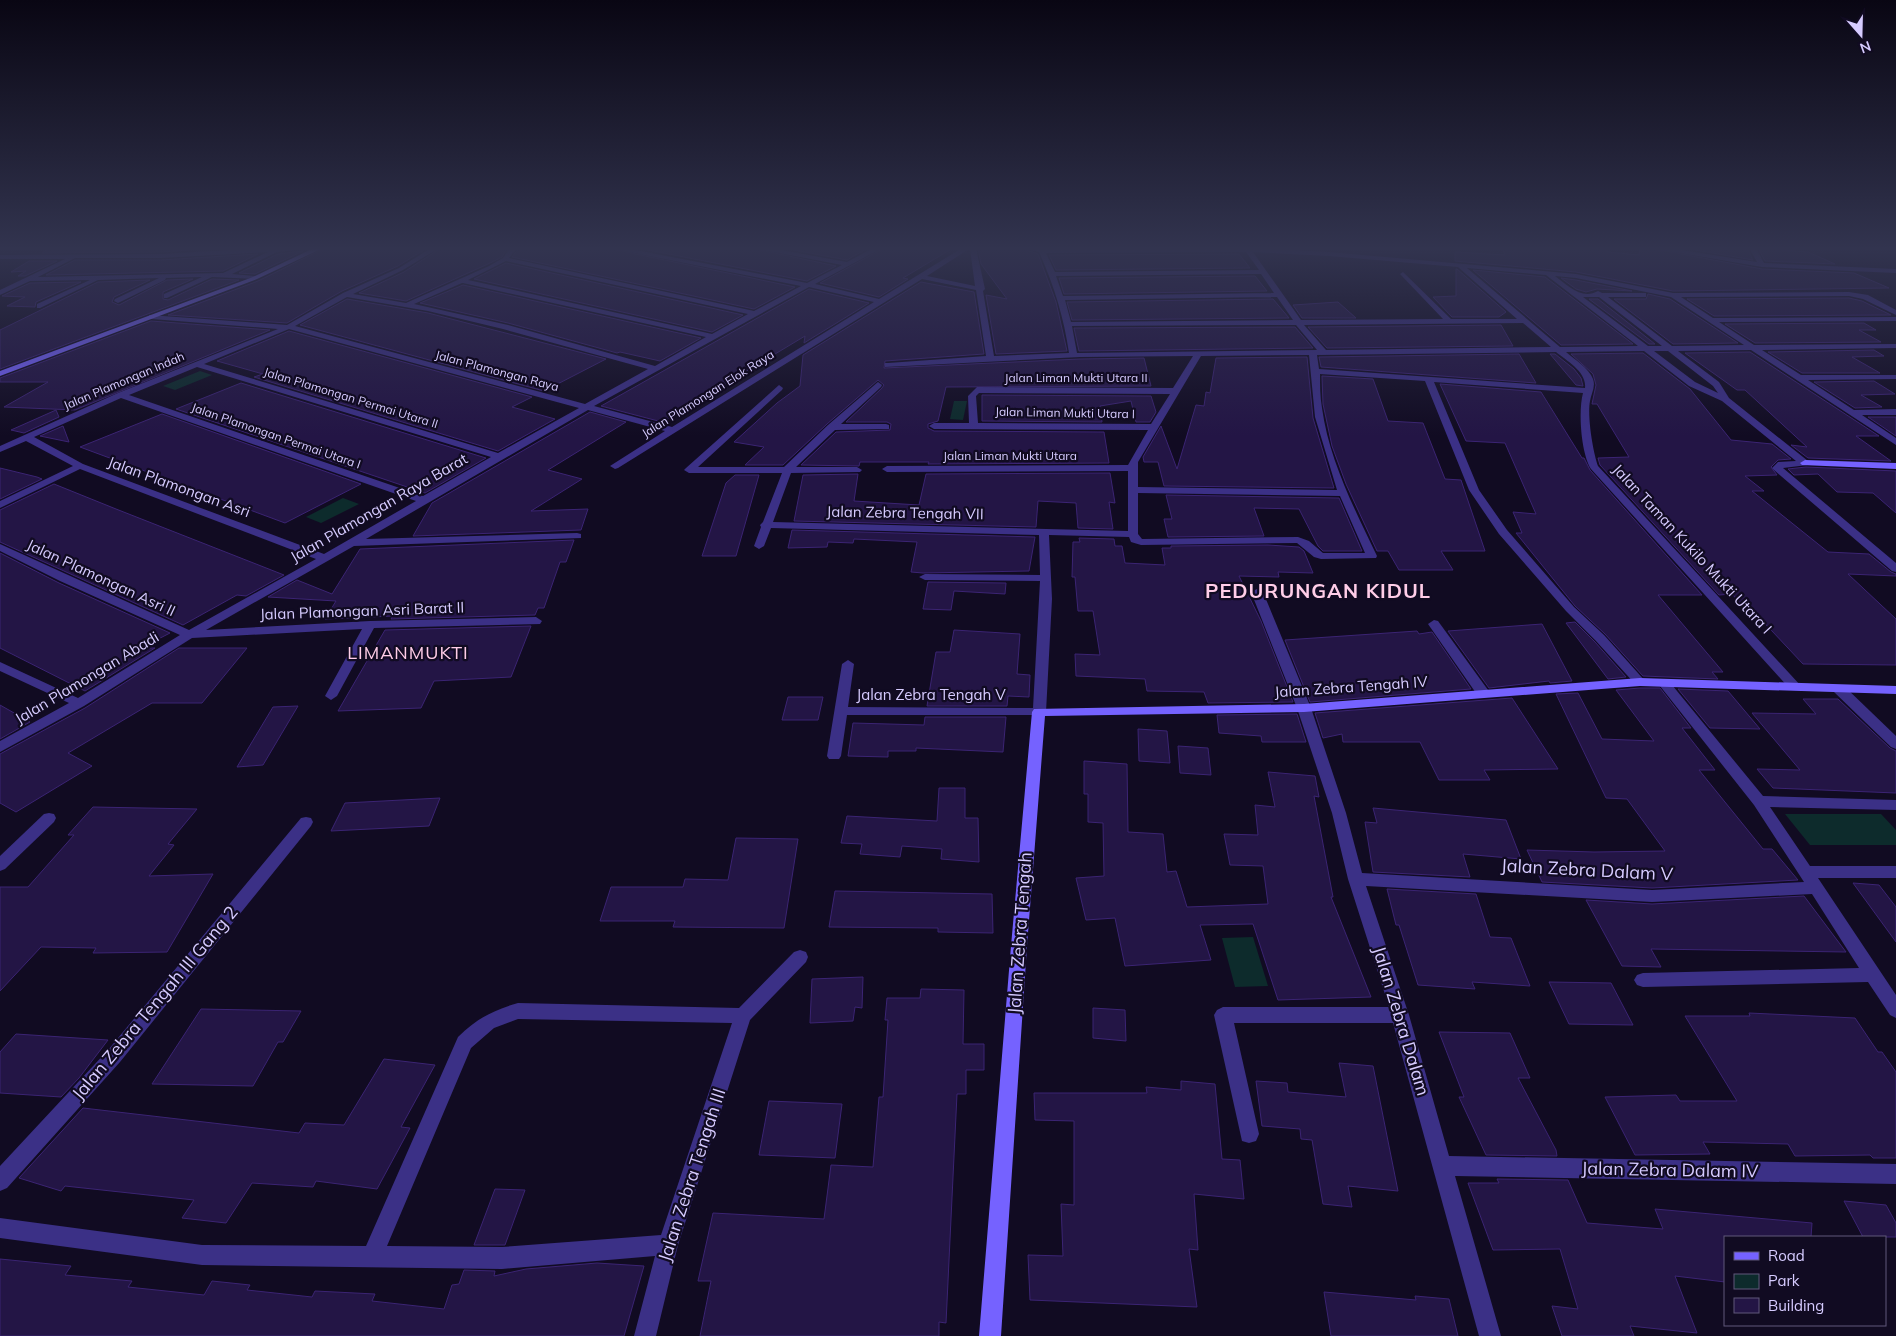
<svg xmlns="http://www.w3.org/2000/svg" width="1896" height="1336" viewBox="0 0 1896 1336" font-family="Mulish,sans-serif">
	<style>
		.green { fill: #0d2b2c }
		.building { fill: #231545; stroke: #3b2473 }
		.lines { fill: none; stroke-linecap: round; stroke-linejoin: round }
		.street { fill: #3b3086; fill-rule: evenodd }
		.secondary { fill: #7562ff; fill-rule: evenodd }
		.labels { text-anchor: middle; stroke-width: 4.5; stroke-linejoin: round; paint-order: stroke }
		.far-street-label { font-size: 12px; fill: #d6cbff; stroke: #110b22 }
		.street-label { font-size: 15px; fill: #d6cbff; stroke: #110b22 }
		.quarter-label { font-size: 18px; letter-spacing: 1px; fill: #ffcde8; stroke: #110b22 }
		.near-street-label { font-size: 18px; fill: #d6cbff; stroke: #110b22 }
		.district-label { font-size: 20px; font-weight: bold; letter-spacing: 1px; fill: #ffcde8; stroke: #110b22 }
	</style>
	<rect width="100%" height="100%" fill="#110b22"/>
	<g class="green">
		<path d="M200,371L212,375L175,390L163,386Z"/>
		<path d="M954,401H967L963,420L950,419Z"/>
		<path d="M343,498L359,504L321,523L306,517Z"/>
		<path d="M1785,814H1881L1896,830V845H1810Z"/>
		<path d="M1253,937L1268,986L1235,987L1222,938Z"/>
	</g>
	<g class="building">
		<path d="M49,248H216L161,252L42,253Z"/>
		<path d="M325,248H427L398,266L342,291L287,323L168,315L258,281Z"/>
		<path d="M441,248H507L502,257L488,264L406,301L359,293L404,272Z"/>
		<path d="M519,248H607L795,287L754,309L512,257Z"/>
		<path d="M638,248H751L836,266L807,281Z"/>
		<path d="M783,248H868L847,260Z"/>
		<path d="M884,248H953L903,278L908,279L879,297L820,283Z"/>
		<path d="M978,248H1021L1038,254L1056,302L1067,351L996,354L986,295L1007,299L981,264Z"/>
		<path d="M1502,248H1605L1608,252L1639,255L1640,248H1649L1762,269L1854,273L1889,288L1673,291L1576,272L1455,261V252L1505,255Z"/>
		<path d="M1684,248H1747L1753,260Z"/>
		<path d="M1758,248L1808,252L1835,264L1765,261Z"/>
		<path d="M303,251L255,274L239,273L278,254Z"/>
		<path d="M258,254L223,271L46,275L75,260H161Z"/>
		<path d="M1239,254L1250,268L1056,270L1049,255Z"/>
		<path d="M29,261H57L25,276H18L26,271L11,272Z"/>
		<path d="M506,263L743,315L712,332L474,279Z"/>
		<path d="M1456,269H1457L1506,312L1499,317H1452L1433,297L1456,296Z"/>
		<path d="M1473,270L1545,277L1633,344L1561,345Z"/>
		<path d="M1255,276L1267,291L1064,294L1059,278Z"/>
		<path d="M1561,278L1576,280L1632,291L1597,289L1586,292L1576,289Z"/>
		<path d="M193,279L163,292V299L168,300L212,279L239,280L0,369V330L98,282L150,280L114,297L112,302L119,305L167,280Z"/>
		<path d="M81,282L36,302L35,307L7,306L25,297L2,296L30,283Z"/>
		<path d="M921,282L974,292L984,354L885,361L884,368L1080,359L1144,358L1151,386L946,387L938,421L928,424V428L934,431L1104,432L1109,463L928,464L929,462H860L859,466L801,465L836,432L890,430L891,424L887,422H846L882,388L884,385L878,380L827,424L783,465H745L764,447L734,442L777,403L800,386L803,355Z"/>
		<path d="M463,285L701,338L660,361L620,352L617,353L508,323L420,303Z"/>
		<path d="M809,289L869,303L804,343L805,336L662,422L601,406Z"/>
		<path d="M1648,294L1670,299L1738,343L1673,344L1614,299H1646Z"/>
		<path d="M1849,298L1862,301L1891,315L1714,316L1687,299Z"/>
		<path d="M347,299L428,313L606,359L544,391L300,325Z"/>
		<path d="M1273,299L1289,318L1072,320L1067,302Z"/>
		<path d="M1589,299H1598L1655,344H1649Z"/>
		<path d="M1338,302L1356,318H1302L1293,305Z"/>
		<path d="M151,321L270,330L75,410L4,407L48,382H0V378Z"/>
		<path d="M1864,323L1876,330H1859L1881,342L1755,343L1725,324Z"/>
		<path d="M1501,325L1513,346L1327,348L1308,327Z"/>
		<path d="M1295,327L1313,348L1079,351L1074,328Z"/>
		<path d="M289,331L532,397L512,407L555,419L498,451L254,377L263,374L217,361Z"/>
		<path d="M1874,350L1884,356L1852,357L1880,373H1802L1768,352Z"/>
		<path d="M1750,352L1879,436H1856L1891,461L1808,458L1791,445L1807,447L1745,390H1737L1685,353Z"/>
		<path d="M1643,353L1690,389L1731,440L1772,444L1791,459L1778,460L1771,467L1777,475L1745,476L1764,491H1752L1828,552L1869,554L1891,572L1896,574V576L1848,574L1896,619V665L1803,664L1756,614H1750L1732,594L1719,595L1600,465L1598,458L1629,457L1597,404H1592L1596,385L1593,374L1571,354Z"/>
		<path d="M1519,354L1536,383L1321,367L1319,357Z"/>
		<path d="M1550,354H1555L1574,369L1581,378L1583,386L1576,385Z"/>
		<path d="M1307,357L1313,418L1334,488L1164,486L1158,462H1144L1143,457L1161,426L1177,469L1196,405L1204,406L1206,392L1210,393L1216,358Z"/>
		<path d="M1322,376L1373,379L1388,421L1423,423L1445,479L1461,480L1485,551H1441L1453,570H1399L1388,551H1377L1346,484L1332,446L1323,404Z"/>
		<path d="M1874,381L1895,394L1861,395L1882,407L1855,408L1814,382Z"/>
		<path d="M241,383L486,458L425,493L176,409Z"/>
		<path d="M1440,384L1541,392L1582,458H1584L1590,470L1702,595H1658L1723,672H1712L1718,679L1643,676L1605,634L1575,606L1516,533H1522L1513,512L1536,514L1505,443L1466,441Z"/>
		<path d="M982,395L1151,396L1156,412L1150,422H1136L1131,401L1100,406L1102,422L982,421Z"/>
		<path d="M56,410L59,417L24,433L11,430Z"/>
		<path d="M590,412L626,422L548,470L582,479L531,511L588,509L581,530L413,536L432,503Z"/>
		<path d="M162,414L361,484L285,523L80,447Z"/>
		<path d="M1868,417H1896V436Z"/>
		<path d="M63,426L69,442L40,436Z"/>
		<path d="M1806,467L1896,471V513L1873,493L1837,492L1818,474L1794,475L1788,469Z"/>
		<path d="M0,468L37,477L42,479L0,499Z"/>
		<path d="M1110,473L1115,503L1109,502L1113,529L1078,528L1076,503L1038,501L1036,527L794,521L803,475L858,474L854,501L919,505L926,474Z"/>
		<path d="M735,475H759L736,556H702L726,483Z"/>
		<path d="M54,484L116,509L284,575L246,596L237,595L183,625L0,542V510Z"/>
		<path d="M1166,495L1339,498L1362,551H1323L1318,546L1299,509L1254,508L1264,536L1168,537L1164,519H1172Z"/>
		<path d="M792,530L1035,537L1029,571L923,573L911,572L917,542L854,539L853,543L828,542L827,547L788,548Z"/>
		<path d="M1079,538L1114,539L1115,546H1122L1125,563L1165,565L1162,548H1171V546L1268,545L1299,547L1304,551L1313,573L1278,572L1279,577L1239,576L1261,621L1293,702L1208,703L1204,692L1147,691L1145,679L1076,676L1075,654L1100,655L1093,611H1078L1075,577H1072L1073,542H1080Z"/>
		<path d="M574,540L566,562H560L544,608H538L535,615L391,619L393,616L325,619L336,601L268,597L297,580L332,594L360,549Z"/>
		<path d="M0,553L59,583L170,633L141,648H155L85,691L0,648Z"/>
		<path d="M928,582L1006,583L1005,594L954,591L951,610L923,609Z"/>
		<path d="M1575,622L1595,642L1626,677L1608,679L1566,623Z"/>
		<path d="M1542,624L1572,681L1550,683L1549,681L1489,688L1448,631Z"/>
		<path d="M531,626L511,677L434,681L421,708L338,711L385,630Z"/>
		<path d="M954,630L1020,634L1017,674L1030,675L1029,697L1008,696L1007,706H927L936,652H950Z"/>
		<path d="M1417,631L1419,634L1432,632L1471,689L1310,702L1285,640Z"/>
		<path d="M179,648H247L202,703H152L68,753L92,766L16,812L0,803V754L85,708Z"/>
		<path d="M1640,688H1660L1691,728H1682L1715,770H1699L1763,849H1772L1798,880L1652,888L1542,882L1527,850L1594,852L1665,851L1627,799L1606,798L1556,694L1578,693L1602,739L1654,741L1616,690Z"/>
		<path d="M1678,689L1728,691L1760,729L1710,728Z"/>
		<path d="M788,697H823L818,720H782Z"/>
		<path d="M1512,698L1558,769L1484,770L1490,780H1439L1420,742H1343L1342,734L1323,738L1315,713Z"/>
		<path d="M1803,699H1838L1890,748L1896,751V793L1773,788L1757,769L1800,770L1752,713L1816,714Z"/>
		<path d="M0,705L30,722L0,739Z"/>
		<path d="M298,706L263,765L237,767L273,707Z"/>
		<path d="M1297,714L1306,742H1262L1261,736L1219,733L1217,715Z"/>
		<path d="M925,717H1006L1003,752L916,748V751H888V757L848,756L853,723L924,725Z"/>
		<path d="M1138,729L1167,731L1170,763L1139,761Z"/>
		<path d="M1178,746L1208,748L1211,775L1180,773Z"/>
		<path d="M1084,761L1127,764L1128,832L1163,834L1167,872L1176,871L1187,907L1268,904L1263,866L1230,865L1224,834L1258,835L1255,805L1275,807L1268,772L1315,776L1319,797L1314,796L1333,897H1331L1371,997L1278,1000L1253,924L1200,925L1211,960L1125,966L1115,918L1086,920L1076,878L1104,876L1103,823L1088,822V794H1084Z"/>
		<path d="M939,788H965V818H978L979,862L941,859L942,849L902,846L900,857L860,854L862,844L841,843L847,816L937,821Z"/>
		<path d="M440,798L429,826L331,831L345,803Z"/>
		<path d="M93,807L197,809L168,844L174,845L149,876L213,874L167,952L93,953L96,948L41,947L0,991V887H28L74,835H68Z"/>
		<path d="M1373,808L1506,820L1521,859L1463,854L1470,877L1373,872L1365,822L1377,823Z"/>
		<path d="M736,838L798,839L784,928L673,927L675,921H600L611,887H683L685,879L728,880Z"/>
		<path d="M1853,883L1879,885L1896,907V942Z"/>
		<path d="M1387,889L1476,894L1490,937L1511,938L1530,986L1472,982L1475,989L1418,985L1399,925H1396Z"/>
		<path d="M835,891L992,894L993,933L938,932V928L829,927Z"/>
		<path d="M1804,896L1846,952L1651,949L1661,967L1622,966L1586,900L1652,904Z"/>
		<path d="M863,977L862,1008L855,1007L853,1021L810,1023L812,979Z"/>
		<path d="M1549,982L1611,983L1633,1025L1569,1024Z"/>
		<path d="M921,989L964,990L963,1044H984V1070H966V1094H957L946,1323L939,1322V1336H700L711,1281H698L713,1213L824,1219L831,1165L873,1167L879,1097H883L888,1020H885L887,998H920Z"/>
		<path d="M1093,1008L1125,1010L1126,1041L1093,1038Z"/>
		<path d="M201,1009L301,1011L283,1042H278L253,1086L152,1084Z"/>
		<path d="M1749,1013L1855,1018L1878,1052H1882L1896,1072V1158H1873L1870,1155L1795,1156L1788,1144L1703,1142L1710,1154L1635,1155L1605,1097L1676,1095L1680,1101H1737L1685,1016H1750Z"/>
		<path d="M1439,1032L1510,1033L1530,1078H1518L1556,1150L1557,1156L1486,1155L1459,1097H1464Z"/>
		<path d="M16,1034L108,1040L79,1078L61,1097L0,1093V1052Z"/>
		<path d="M384,1059L435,1065L401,1127L410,1128L377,1189L316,1181L313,1187L252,1183L226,1223L182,1218L194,1200L65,1186L61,1191L19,1178L83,1108L299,1133L305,1123L344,1125Z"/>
		<path d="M1339,1063L1373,1066L1398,1191L1348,1186L1352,1207L1323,1204L1312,1140L1301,1139L1300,1129L1262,1126L1256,1081L1287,1083L1288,1092L1346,1097Z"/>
		<path d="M1181,1081L1215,1084L1222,1159L1240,1160L1244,1199L1194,1194L1198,1250L1189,1249L1197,1307L1030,1300L1028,1255L1063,1256L1061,1204L1074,1205V1121L1035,1120L1034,1093H1147L1146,1087L1181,1090Z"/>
		<path d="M769,1101L842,1104L835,1158L759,1155Z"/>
		<path d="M1497,1179L1568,1180L1587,1223L1663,1229L1655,1209L1812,1223L1811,1237H1725V1282L1675,1276L1697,1333L1630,1326L1634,1336H1562L1552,1306L1578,1309L1560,1249L1493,1250L1468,1183H1499Z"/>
		<path d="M495,1189L525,1190L505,1245H474Z"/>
		<path d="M1844,1201L1886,1205L1896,1223V1237H1863Z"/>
		<path d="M0,1259L71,1266L65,1275L132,1281L128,1287L204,1295L212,1281L250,1285L247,1290L312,1297L315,1291L375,1294L372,1301L444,1309L452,1285L459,1284L464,1270L495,1271L494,1276L526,1269L597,1263L644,1266L624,1336H0Z"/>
		<path d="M1324,1292L1416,1300L1415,1296L1449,1299L1458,1336H1331Z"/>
	</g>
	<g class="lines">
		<g class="street">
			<path d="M267,248H317L277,252L232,274L255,276L257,277V279L212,277L167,298H164V294L202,277L166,278L165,280L118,303L114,301L115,299L159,278L98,280L40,308H37V304L90,280L30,281L0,295V290L65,259H0V255L161,254ZM268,252L223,273L38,277L75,258H161Z"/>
			<path d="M431,248H439L403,270L353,294L406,303L489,266L503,258L510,248H517L509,258L754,311L801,286L609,248H625L807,283L842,265L753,248H770L847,262L873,248H882L815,284L879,299L962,248H976L985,289L983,291L994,356L1069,353C1064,318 1054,285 1039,252L1023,248H1257L1329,252L1576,274L1673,293L1849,292L1868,295L1896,310V315L1863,299L1849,296L1681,297L1713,318L1896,317V321L1719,322L1754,345L1896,344V348L1762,350L1801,375H1896V379L1808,380L1854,410L1896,409V415H1862L1896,438V445L1751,350L1678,351L1719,382L1729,398L1808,461V465L1783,468L1896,563V572L1892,571L1774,470L1772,468L1778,462L1796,461L1722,401L1689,386L1644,351L1566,352C1574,359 1589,368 1593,379C1596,387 1591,394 1590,401C1587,416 1593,452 1598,466L1801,686L1795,690L1790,689L1591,469C1581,453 1578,411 1583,393L1434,382L1479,490L1507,530L1574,607L1604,635L1646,682L1644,685H1636L1596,641L1566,611L1499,534L1469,490L1425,381L1320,374C1320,385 1320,397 1322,408C1329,460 1355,510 1377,556L1376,558L1321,559L1314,557L1297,543L1141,545L1131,542L1129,537L1049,535L1052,599L1046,712L1044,715H847L841,756L839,759H829L827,756L842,664L848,660L854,664L848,707L1033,708L1040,581L925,580L919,577L925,574L1040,575L1039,535L771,528L764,546L759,549L754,546L761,527L760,525L763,522L782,473H689L684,470L686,468L779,385L783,388L782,390L698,467H784L828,425L878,382L882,385L881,387L841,424H886L889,425V429L835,430L796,467H857L862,470L860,472L791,473L773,522L1128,531V471L887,472L882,469L887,466L1128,465L1148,430L934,429L929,426L934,423H969L968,396L977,387L1173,388L1193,356L1080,357L885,367V363H888L986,356L976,290L922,279L618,468L615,469L610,466L665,431L588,410L366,539L577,533L581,534V538L354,546L206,630L370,621L536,617L542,621L540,624L374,628L337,696L331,700L325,696L362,629L192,638L84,706L0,752V741L69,703L0,671V662L78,698L180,635L60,581L0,551V544L189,630L316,559L80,469L0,508V501L73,466L26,441L0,452V446L118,393L278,329L152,319H149V315L287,325L343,293L399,268ZM970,249L975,286L927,276L969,249ZM1246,252L1259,270L1055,272L1046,253ZM1253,252L1329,256L1458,267L1517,319H1451L1403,272L1400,274L1401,275L1443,319L1301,320ZM506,261L748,314L712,334L468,280ZM1467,268L1546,275L1638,346L1560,347ZM1261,274L1274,293L1063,296L1056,276ZM1555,276L1576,278L1671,297L1744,345L1672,346L1608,297H1646V293H1602L1598,291C1582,300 1568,286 1555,276ZM462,283H463L706,337L655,366L508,325L414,304ZM809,287L874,302L672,427L594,406ZM347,297L428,311L503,329L648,369L585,404L295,326ZM1277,297L1293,320L1071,322L1065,300ZM1583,297H1599L1662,346H1648ZM1523,323L1551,347L1326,350L1304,325ZM1296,325L1317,350L1077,353L1072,326ZM289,329L579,408L498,453L204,364ZM1654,351H1668L1713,386L1718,393L1695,382ZM1556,352C1567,361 1587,372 1585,388L1319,369L1317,355ZM1309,355L1315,417L1337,490L1138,487V462L1201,356ZM197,367L491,457L423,496L129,395ZM979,393L1170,394L1151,424L978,423L976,396ZM121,398L416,501L324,554L83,464L34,437ZM1138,493L1340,496L1365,553H1323L1309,541L1298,537L1142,539L1138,534Z"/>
			<path d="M1651,248H1669L1757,262L1749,248H1756L1764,263L1896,269V273L1762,267Z"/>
			<path d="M1257,589L1263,592L1311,708L1346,813L1362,873L1652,890L1804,882L1754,805L1660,686L1658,683L1660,680H1668L1763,796L1896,800V810L1770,807L1810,866H1896V878H1818L1896,995V1018L1890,1015L1868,982L1643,987L1637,985L1634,980L1637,975L1643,973L1859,968L1812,894L1652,902L1366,886L1409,1015L1449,1156L1896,1164V1184L1455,1176L1501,1336H1479L1393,1023H1234L1259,1134L1256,1141L1249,1143L1242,1141L1214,1015L1217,1010L1223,1007H1389L1348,879L1332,813L1297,708L1251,592Z"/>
			<path d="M1434,620L1438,621L1488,690L1489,693L1488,696H1478L1428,624Z"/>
			<path d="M1839,685L1844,686L1896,736V749L1891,747L1834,692L1833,689L1834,686Z"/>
			<path d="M49,813L54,814L56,818L54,822L5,869L0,871V856L44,814Z"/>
			<path d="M306,817L311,818L313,822L311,826L120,1062L7,1188L0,1191V1166L108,1050L301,818Z"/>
			<path d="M800,950L806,952L808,957L806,962L750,1020L678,1245L656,1336H634L655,1256L502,1269L202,1265L0,1238V1218L202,1245L366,1246L458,1037C476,1019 493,1010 518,1003L739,1008L794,952ZM518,1019L732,1023L661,1235L502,1247L387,1246L471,1048L494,1028Z"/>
		</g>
		<g class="secondary">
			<path d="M314,248H323L257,279L0,376V371L253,277Z"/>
			<path d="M1805,460L1896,463V469L1802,465L1800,463Z"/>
			<path d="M1640,678L1896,686V694L1640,686L1304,712L1045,716L1027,946L1001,1336H979L1011,946L1032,712L1034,709L1304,704Z"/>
		</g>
	</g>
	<linearGradient id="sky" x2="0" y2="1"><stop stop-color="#090613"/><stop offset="0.57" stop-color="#32344f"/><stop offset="1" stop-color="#32344f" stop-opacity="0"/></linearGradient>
	<rect width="1896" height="436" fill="url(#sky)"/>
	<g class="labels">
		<g class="far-street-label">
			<text transform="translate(497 371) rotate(15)" y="4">Jalan Plamongan Raya</text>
			<text x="1076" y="382">Jalan Liman Mukti Utara II</text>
			<text transform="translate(124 381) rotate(-23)" y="4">Jalan Plamongan Indah</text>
			<text transform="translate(708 394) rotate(-32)" y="4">Jalan Plamongan Elok Raya</text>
			<text transform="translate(351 398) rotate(17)" y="4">Jalan Plamongan Permai Utara II</text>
			<text transform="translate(1065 413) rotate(1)" y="4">Jalan Liman Mukti Utara I</text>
			<text transform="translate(276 436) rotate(19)" y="4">Jalan Plamongan Permai Utara I</text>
			<text x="1010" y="460">Jalan Liman Mukti Utara</text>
		</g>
		<g class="street-label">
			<text transform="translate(179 487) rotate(20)" y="5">Jalan Plamongan Asri</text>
			<text transform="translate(379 508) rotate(-30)" y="5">Jalan Plamongan Raya Barat</text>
			<text transform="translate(905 513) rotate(1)" y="5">Jalan Zebra Tengah VII</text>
			<text transform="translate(1692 549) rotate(47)" y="5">Jalan Taman Kukilo Mukti Utara I</text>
			<text transform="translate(101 578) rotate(25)" y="5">Jalan Plamongan Asri II</text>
			<text transform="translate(362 611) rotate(-2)" y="5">Jalan Plamongan Asri Barat II</text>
			<text transform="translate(87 678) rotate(-31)" y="5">Jalan Plamongan Abadi</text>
			<text transform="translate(1351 687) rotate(-4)" y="5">Jalan Zebra Tengah IV</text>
			<text x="931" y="700">Jalan Zebra Tengah V</text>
		</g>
		<g class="quarter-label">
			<text x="408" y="659">LIMANMUKTI</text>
		</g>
		<g class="near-street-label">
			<text transform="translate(1587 870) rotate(3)" y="6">Jalan Zebra Dalam V</text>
			<text transform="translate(1020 933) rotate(-86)" y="6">Jalan Zebra Tengah</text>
			<text transform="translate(155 1003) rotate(-50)" y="6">Jalan Zebra Tengah III Gang 2</text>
			<text transform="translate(1401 1021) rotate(73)" y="6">Jalan Zebra Dalam</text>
			<text transform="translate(1670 1170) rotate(1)" y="6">Jalan Zebra Dalam IV</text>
			<text transform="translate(692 1175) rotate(-72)" y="6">Jalan Zebra Tengah III</text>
		</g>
		<g class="district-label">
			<text x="1318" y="598">PEDURUNGAN KIDUL</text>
		</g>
	</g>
	<rect x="1724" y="1236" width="162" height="90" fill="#110b22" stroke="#60587a"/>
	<rect x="1734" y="1252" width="25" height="8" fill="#7562ff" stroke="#60587a"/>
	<text x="1768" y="1261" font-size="15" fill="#d6cbff">Road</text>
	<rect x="1734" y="1274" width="25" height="15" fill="#0d2b2c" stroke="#60587a"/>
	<text x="1768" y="1286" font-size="15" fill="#d6cbff">Park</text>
	<rect x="1734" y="1298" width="25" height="15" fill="#231545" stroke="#60587a"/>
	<text x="1768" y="1311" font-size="15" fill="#d6cbff">Building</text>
	<g transform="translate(1861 35) rotate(160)" stroke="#110b22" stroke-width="4" paint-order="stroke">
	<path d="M0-4L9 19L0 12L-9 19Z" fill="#d6cbff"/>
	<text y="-8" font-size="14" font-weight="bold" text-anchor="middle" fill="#d6cbff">N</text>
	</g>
</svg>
